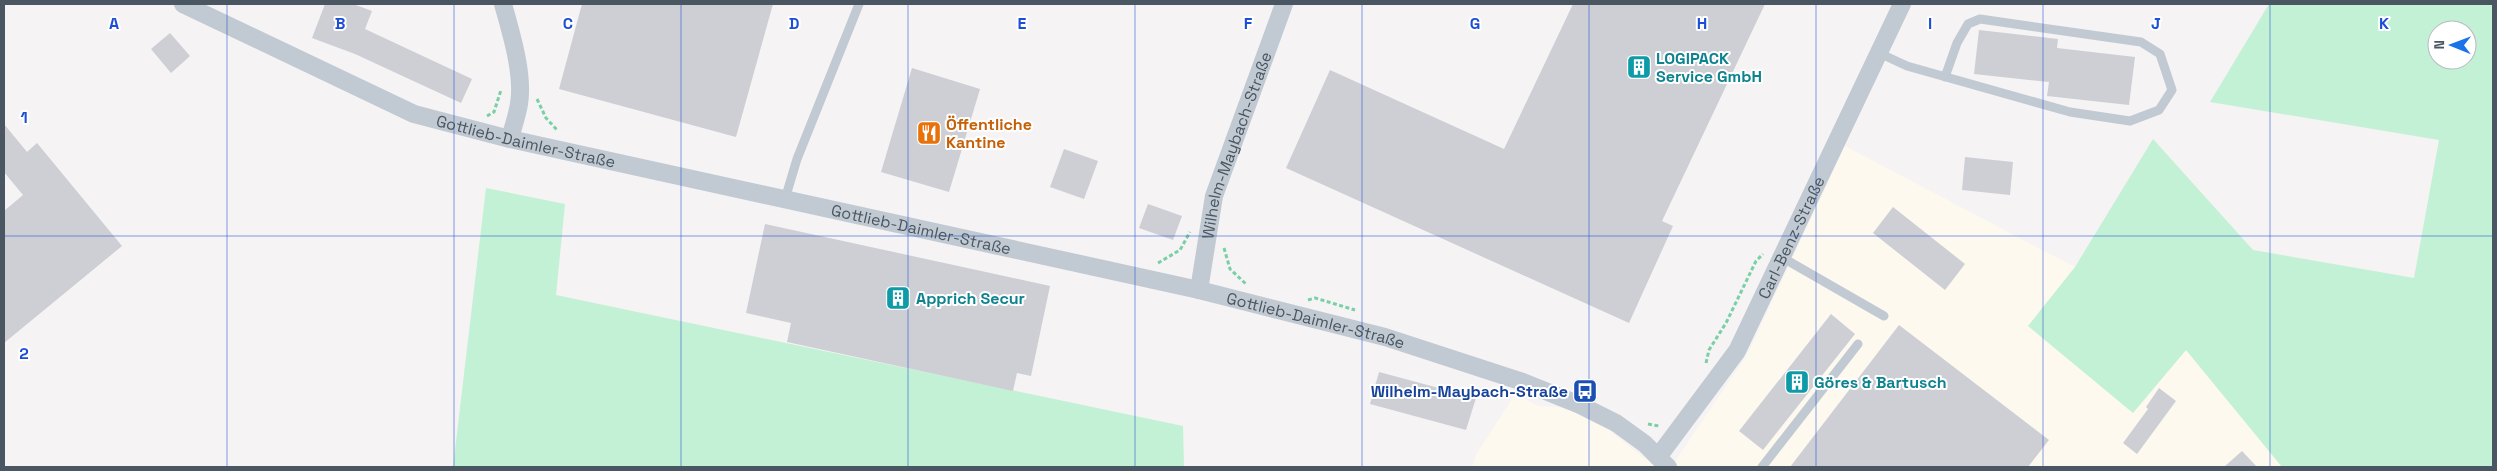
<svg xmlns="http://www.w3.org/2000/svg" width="2497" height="471" viewBox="0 0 2497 471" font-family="'Space Grotesk',sans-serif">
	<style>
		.commercial { fill: #fdf9ef }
		.green { fill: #c3f1d5; fill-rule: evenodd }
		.building { fill: #cdcfd5 }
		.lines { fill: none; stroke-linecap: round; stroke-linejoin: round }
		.path { stroke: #7ad0a6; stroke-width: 3; stroke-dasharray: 4 2.5; stroke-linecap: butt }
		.service { stroke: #c1cad2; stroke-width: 9 }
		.minor { stroke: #c1cad2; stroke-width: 18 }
		.grid { fill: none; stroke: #1d4ed8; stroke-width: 1; stroke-opacity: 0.55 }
		.labels { text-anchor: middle; stroke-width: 4; stroke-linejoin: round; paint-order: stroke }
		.culture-label { font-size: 16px; font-weight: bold; fill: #0d838f; stroke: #fff; text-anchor: start }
		.food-label { font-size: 16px; font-weight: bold; fill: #c56008; stroke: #fff; text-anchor: start }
		.street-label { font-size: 16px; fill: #4a5661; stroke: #fff }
		.transit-label { font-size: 16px; font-weight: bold; fill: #164399; stroke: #fff; text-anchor: end }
		.grid-label { font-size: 16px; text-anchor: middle; font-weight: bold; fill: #1d4ed8; stroke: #fff; stroke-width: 4; stroke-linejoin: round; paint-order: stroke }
	</style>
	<rect width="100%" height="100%" fill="#f5f3f3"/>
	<g class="commercial">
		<path d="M1845,146L2075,267L2028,326L2133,413L2186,350L2282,467H1671L1747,355Z"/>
		<path d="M1515,394L1539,406L1559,407L1574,411L1610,431L1656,467H1472L1476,455Z"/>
	</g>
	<g class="green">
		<path d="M2269,4H2493V467H2282L2186,350L2133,413L2028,326L2075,267L2153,139L2253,250L2414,278L2439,140L2210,102ZM2437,30H2467V60H2437Z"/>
		<path d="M486,188L565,204L556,295L1183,426L1184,467H453Z"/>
	</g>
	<g class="building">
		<path d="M325,4H353L372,11L365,29L472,79L461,103L355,54L312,38Z"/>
		<path d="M582,4H773L736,137L559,89Z"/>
		<path d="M1573,4H1765L1662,221L1673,226L1629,323L1286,168L1330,70L1504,149Z"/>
		<path d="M1979,30L2058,39L2057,48L2135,57L2129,105L2047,96L2049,82L1974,74Z"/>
		<path d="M170,33L190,56L171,73L151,49Z"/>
		<path d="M912,68L980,89L949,192L881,172Z"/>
		<path d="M4,124L27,152L37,143L122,246L4,343V211L23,195L4,172Z"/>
		<path d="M1064,149L1098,161L1084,199L1050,187Z"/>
		<path d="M1965,157L2013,162L2010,195L1962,190Z"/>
		<path d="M1148,204L1182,216L1173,240L1139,228Z"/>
		<path d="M1893,207L1965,264L1945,290L1873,233Z"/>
		<path d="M765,224L1050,286L1031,376L1017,373L1013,391L787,342L791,323L746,313Z"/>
		<path d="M1831,314L1855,334L1763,450L1739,431Z"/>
		<path d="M1899,325L2049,440L2028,467H1790Z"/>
		<path d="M1379,372L1476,398L1466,430L1370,404Z"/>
		<path d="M2159,388L2176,401L2137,454L2123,443L2148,409L2146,407Z"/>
		<path d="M2242,451L2257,467H2224Z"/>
	</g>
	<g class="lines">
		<g class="path">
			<path d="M537,99L546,118L558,131"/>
			<path d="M487,116L494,112L501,90"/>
			<path d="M1224,248L1230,269L1246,284"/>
			<path d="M1158,263L1180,250L1190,232"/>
			<path d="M1308,300L1315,298L1355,310"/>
			<path d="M1706,363L1709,350L1726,323L1756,261L1763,254"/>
			<path d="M1648,424L1659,426"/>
		</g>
		<g class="service">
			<path d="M1879,53L1907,66L2070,112L2130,121L2159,110L2172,90L2160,54L2141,42L1980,19L1968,24L1957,43L1945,77"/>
			<path d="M785,199L797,159L859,4"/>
			<path d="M1783,258L1884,316"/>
			<path d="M1762,467L1858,344"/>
		</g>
		<g class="minor">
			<path id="s1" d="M183,4L414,114L510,139L1199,290L1385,337L1523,382L1580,405L1616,423L1645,444L1668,467"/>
			<path d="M503,4C511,33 524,74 519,104C517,116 513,127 510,139"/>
			<path id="s2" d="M1199,290L1214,196L1284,4"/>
			<path id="s3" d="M1658,457L1737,351L1902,4"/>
		</g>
	</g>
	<path class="grid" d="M227,4V467M454,4V467M681,4V467M908,4V467M1135,4V467M1362,4V467M1589,4V467M1816,4V467M2043,4V467M2270,4V467M4,236H2493"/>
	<defs>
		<symbol id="building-square" viewBox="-11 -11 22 22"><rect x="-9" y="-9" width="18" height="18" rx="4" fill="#0f9aa8" stroke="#fff"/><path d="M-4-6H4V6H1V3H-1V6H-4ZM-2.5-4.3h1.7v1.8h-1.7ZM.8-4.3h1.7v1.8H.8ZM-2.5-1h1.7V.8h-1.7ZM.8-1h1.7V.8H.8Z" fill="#fff"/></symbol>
		<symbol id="restaurant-square" viewBox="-11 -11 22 22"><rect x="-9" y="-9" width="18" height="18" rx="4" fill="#e8710a" stroke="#fff"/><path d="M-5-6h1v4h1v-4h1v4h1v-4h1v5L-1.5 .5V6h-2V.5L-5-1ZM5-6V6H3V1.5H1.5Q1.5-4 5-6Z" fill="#fff"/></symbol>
		<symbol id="bus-square" viewBox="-11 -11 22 22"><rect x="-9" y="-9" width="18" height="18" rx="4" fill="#1a4fb4" stroke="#fff"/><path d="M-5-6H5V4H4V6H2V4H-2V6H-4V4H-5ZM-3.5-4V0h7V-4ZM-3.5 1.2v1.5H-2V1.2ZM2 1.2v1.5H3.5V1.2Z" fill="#fff"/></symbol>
	</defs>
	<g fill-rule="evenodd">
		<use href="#building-square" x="1625" y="53" width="28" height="28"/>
		<use href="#restaurant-square" x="915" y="119" width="28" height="28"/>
		<use href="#building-square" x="884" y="284" width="28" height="28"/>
		<use href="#building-square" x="1783" y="368" width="28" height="28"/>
		<use href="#bus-square" x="1571" y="377" width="28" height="28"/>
	</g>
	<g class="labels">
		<g class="culture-label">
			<text x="1656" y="64">LOGIPACK<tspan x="1656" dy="18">Service GmbH</tspan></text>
			<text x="916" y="304">Apprich Secur</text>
			<text x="1814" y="388">Göres &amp; Bartusch</text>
		</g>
		<g class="food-label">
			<text x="946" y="130">Öffentliche<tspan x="946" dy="18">Kantine</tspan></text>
		</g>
		<g class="street-label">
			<text dy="6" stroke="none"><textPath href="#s1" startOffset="371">Gottlieb-Daimler-Straße</textPath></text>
			<text dy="6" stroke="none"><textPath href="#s2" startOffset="150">Wilhelm-Maybach-Straße</textPath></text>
			<text dy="6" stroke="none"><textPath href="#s1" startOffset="776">Gottlieb-Daimler-Straße</textPath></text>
			<text dy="6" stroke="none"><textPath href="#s3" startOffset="258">Carl-Benz-Straße</textPath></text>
			<text dy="6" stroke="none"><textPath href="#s1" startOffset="1181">Gottlieb-Daimler-Straße</textPath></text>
		</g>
		<g class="transit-label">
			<text x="1568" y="397">Wilhelm-Maybach-Straße</text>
		</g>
	</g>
	<g class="grid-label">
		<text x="114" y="29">A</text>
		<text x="340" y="29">B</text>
		<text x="568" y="29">C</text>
		<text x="794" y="29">D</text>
		<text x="1022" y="29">E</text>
		<text x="1248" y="29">F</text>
		<text x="1475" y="29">G</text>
		<text x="1702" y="29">H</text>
		<text x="1930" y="29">I</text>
		<text x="2156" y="29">J</text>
		<text x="2384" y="29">K</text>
		<text x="24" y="123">1</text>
		<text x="24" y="359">2</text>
	</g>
	<rect width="2497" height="471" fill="none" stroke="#4a5661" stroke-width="10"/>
	<g transform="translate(2452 45) rotate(271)"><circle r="24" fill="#ffffff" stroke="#b7bbc0"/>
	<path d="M0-4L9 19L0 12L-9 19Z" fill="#1a73e8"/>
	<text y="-8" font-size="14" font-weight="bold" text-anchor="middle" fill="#4a5661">N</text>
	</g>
</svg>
